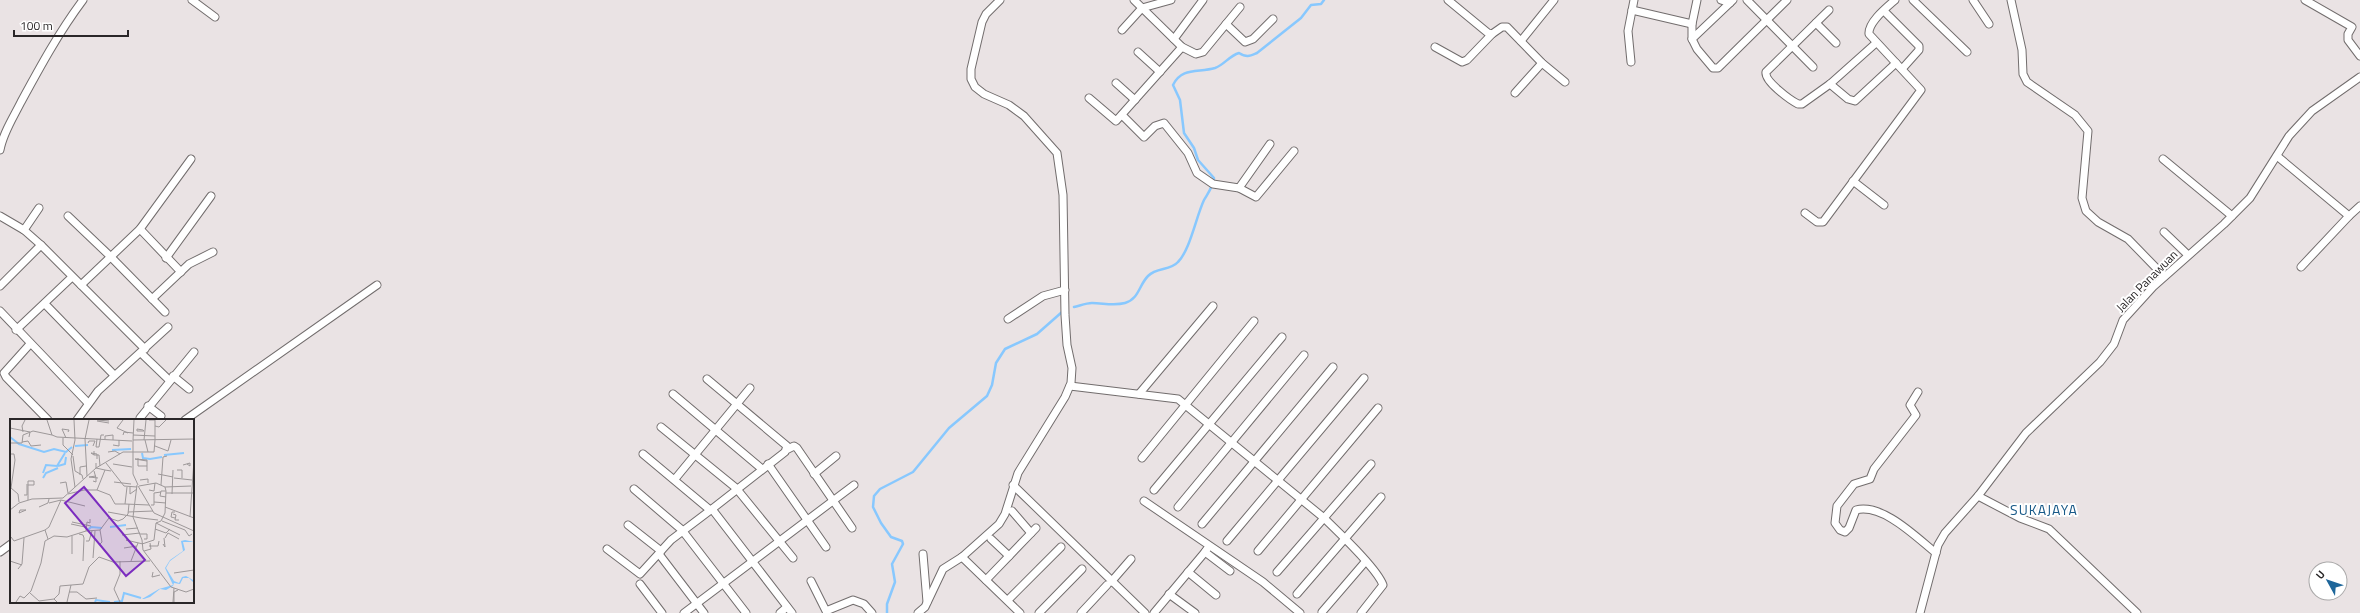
<svg xmlns="http://www.w3.org/2000/svg" width="2360" height="613" viewBox="0 0 2360 613" font-family="'Titillium Web',sans-serif">
	<style>
		.lines { fill: none; stroke-linecap: round; stroke-linejoin: round }
		.stream { stroke: #88c8fe; stroke-width: 2.5 }
		.minor-casing { stroke: #726d6d; stroke-width: 9 }
		.minor { stroke: #fff; stroke-width: 7 }
		.labels { text-anchor: middle; stroke-width: 4; stroke-linejoin: round; paint-order: stroke }
		.street-label { font-size: 12px; fill: #2a2728; stroke: #fff }
		.quarter-label { font-size: 14px; letter-spacing: 1px; fill: #185988; stroke: #fff }
		.inset-river { fill: none; stroke: #88c8fe; stroke-width: 2 }
		.inset-road { fill: none; stroke: #9d9899; stroke-width: 1 }
		.view { fill: #7b2cbf; fill-opacity: 0.15; stroke: #7b2cbf; stroke-width: 2 }
		.inset-edge { fill: none; stroke: #2a2728; stroke-width: 2 }
	</style>
	<rect width="100%" height="100%" fill="#eae3e4"/>
	<g class="lines">
		<g class="stream">
			<path d="M1074,307C1079,306 1086,303 1092,303C1103,303 1114,306 1125,303C1139,299 1139,285 1148,276C1157,267 1170,271 1178,262C1190,250 1196,217 1204,200C1208,193 1213,187 1214,178L1198,160L1194,148L1184,133L1180,100L1173,85C1182,67 1198,73 1215,68C1224,65 1229,56 1239,53C1247,58 1250,56 1257,53L1301,18L1311,5L1321,4L1324,0"/>
			<path d="M887,613V604L895,582L892,564L903,544L902,541L891,537L881,523L873,507L874,496L880,489L913,472L949,428L987,396L992,385L996,363L1005,349L1037,334L1062,312"/>
		</g>
		<defs>
			<g id="minor">
				<path d="M192,0L215,17"/>
				<path d="M1134,0L1182,47L1196,54L1203,52L1240,7"/>
				<path d="M1448,0L1488,33L1492,34L1502,27H1507L1542,63L1565,82"/>
				<path d="M1721,0L1730,3"/>
				<path d="M1733,0L1692,39L1697,49L1713,68H1718L1787,0"/>
				<path d="M1747,0L1813,67"/>
				<path d="M1913,0L1967,52"/>
				<path d="M1973,0L1989,24"/>
				<path d="M2011,0L2022,50L2023,74L2027,82L2075,115L2088,131L2082,198L2086,211L2098,222L2128,239L2164,276"/>
				<path d="M2305,0L2352,27L2348,34V40L2360,56"/>
				<path d="M1632,10L1692,24"/>
				<path d="M1829,10L1766,72C1764,81 1790,100 1798,104H1802L1830,84L1876,43"/>
				<path d="M1884,11L1919,46V50L1902,69"/>
				<path d="M1816,23L1836,43"/>
				<path d="M1226,24L1245,42L1253,39L1273,19"/>
				<path d="M1122,30L1142,8L1171,0"/>
				<path d="M1174,39L1203,0"/>
				<path d="M1692,39V24L1697,0"/>
				<path d="M1521,41L1554,0"/>
				<path d="M1435,47L1462,62L1467,60L1492,34"/>
				<path d="M1138,52L1160,72"/>
				<path d="M1631,62L1628,31L1634,0"/>
				<path d="M1116,83L1135,100"/>
				<path d="M1830,84L1848,99L1855,101L1896,63"/>
				<path d="M1515,93L1542,63"/>
				<path d="M1089,98L1116,121L1182,47"/>
				<path d="M1122,115L1144,137L1155,126L1164,123L1188,153L1197,173L1213,184L1239,188L1256,197L1294,151"/>
				<path d="M0,150C3,133 13,118 21,102C40,67 59,32 83,0"/>
				<path d="M2277,156L2349,216L2360,206"/>
				<path d="M2163,159L2232,216"/>
				<path d="M1853,181L1884,205"/>
				<path d="M1239,188L1270,144"/>
				<path d="M1805,213L1817,222H1823L1921,90L1869,34C1868,22 1887,7 1895,0"/>
				<path d="M0,216L24,230L41,245L145,349"/>
				<path d="M68,216L110,256L165,312"/>
				<path d="M140,229L181,272"/>
				<path d="M24,230L39,208"/>
				<path d="M2164,232L2188,255"/>
				<path d="M166,258L211,196"/>
				<path d="M2301,267L2349,216"/>
				<path d="M81,285L140,229L191,159"/>
				<path d="M0,286L41,245"/>
				<path d="M152,299L189,264L213,252"/>
				<path d="M45,304L114,375"/>
				<path d="M0,311L88,403"/>
				<path d="M1008,319L1043,296L1065,290"/>
				<path d="M16,330L72,277"/>
				<path d="M30,344L4,373L6,377L48,420"/>
				<path d="M141,353L169,380"/>
				<path d="M173,376L189,389"/>
				<path d="M707,379L787,446L785,452L712,509L792,613"/>
				<path d="M1070,386L1178,399L1324,518C1338,532 1377,568 1383,585L1361,613"/>
				<path d="M1918,392L1910,405L1916,415L1874,469L1870,479L1854,484L1837,506L1835,523L1840,530L1845,532L1849,528L1856,510C1883,503 1917,538 1936,553"/>
				<path d="M673,394L762,469"/>
				<path d="M1139,394L1213,306"/>
				<path d="M148,406L161,416"/>
				<path d="M140,418L194,352"/>
				<path d="M77,420L98,391L168,327"/>
				<path d="M185,420L377,285"/>
				<path d="M661,427L736,488L793,558"/>
				<path d="M788,449L794,446L797,448L852,528"/>
				<path d="M643,454L710,510"/>
				<path d="M1142,458L1254,321"/>
				<path d="M768,464L826,547"/>
				<path d="M814,474L836,456"/>
				<path d="M675,479L750,388"/>
				<path d="M1013,485L1145,613"/>
				<path d="M634,489L682,530L746,613"/>
				<path d="M1154,490L1282,337"/>
				<path d="M1978,496L2020,518L2049,529L2137,613"/>
				<path d="M1144,501L1263,582L1300,613"/>
				<path d="M1178,507L1304,355"/>
				<path d="M1012,511L1031,533"/>
				<path d="M1202,524L1333,367"/>
				<path d="M628,525L661,551"/>
				<path d="M991,539L1009,556"/>
				<path d="M1227,541L1364,378"/>
				<path d="M607,549L640,574L671,540L712,509"/>
				<path d="M1207,549L1205,552L1230,571"/>
				<path d="M1258,551L1378,408"/>
				<path d="M0,552L11,544"/>
				<path d="M659,554L704,613"/>
				<path d="M923,554L927,602"/>
				<path d="M962,557L1020,613"/>
				<path d="M1188,572L1216,595"/>
				<path d="M1277,572L1371,464"/>
				<path d="M986,580L1036,528"/>
				<path d="M811,581L826,611L853,600L864,604L872,613"/>
				<path d="M1111,582L1131,559"/>
				<path d="M640,584L662,613"/>
				<path d="M1169,594L1195,613"/>
				<path d="M1297,594L1381,497"/>
				<path d="M1008,600L1061,547"/>
				<path d="M1322,612L1365,562"/>
				<path d="M684,613L854,485"/>
				<path d="M780,613L787,607"/>
				<path d="M918,613L925,607L943,569L962,557L999,524L1005,514L1018,473L1065,397L1071,383L1072,368L1067,345L1065,315L1063,195L1057,153L1024,116L1009,105L984,94L975,87L971,79V69L982,22L986,14L1000,0"/>
				<path d="M1039,613L1082,569"/>
				<path d="M1081,613L1107,585"/>
				<path d="M1154,613L1205,552"/>
				<path d="M1920,613L1938,545L1945,533L1978,496L2026,433L2100,362L2114,344L2123,320L2153,287L2224,224L2250,198L2289,136L2312,111L2360,77"/>
			</g>
		</defs>
		<use href="#minor" class="minor-casing"/>
		<use href="#minor" class="minor"/>
	</g>
	<g class="labels">
		<g class="street-label">
			<text transform="translate(2147 281) rotate(-45)" y="4">Jalan Panawuan</text>
		</g>
		<g class="quarter-label">
			<text x="2044" y="515">SUKAJAYA</text>
		</g>
	</g>
	<g transform="translate(10 419)">
		<rect width="184" height="184" fill="#eae3e4"/>
		<path d="M171,122L175,121L184,123H173L175,131L160,142L156,149L164,162L169,164L172,158L176,157L183,161L184,164L179,159H173L170,165L164,164L163,167L156,171L150,170L140,178L134,180H132L149,170L163,166L155,149L160,141L173,132Z" fill="#88c8fe"/>
		<path class="inset-river" d="M0,18L9,25L34,33L44,30L56,33L62,28M65,27L78,26M102,31L121,30M132,34L133,39L140,40L152,38M154,36L174,34M48,47L55,45L56,38M33,54L36,46L47,47L55,34M33,59L36,54L48,49M100,108L116,106M78,111L81,108L92,109M85,183L86,181L100,183M104,183L112,182L114,174L131,179"/>
		<path class="inset-road" d="M37,1L42,16L47,18L122,22M64,1L65,21L61,40L65,68M87,1L99,2M113,1L107,9L118,14M139,1H145V21M87,2L99,4M145,7L149,8L156,1M0,9L20,13L19,18M127,10L133,11L134,12H127ZM13,13L12,7L15,1M113,16L114,13L123,14M123,16L145,17M53,19V26L63,36M56,19L52,10L59,11L58,13M87,20L86,28H89L91,16H94M95,20V17L103,16V21M123,21L124,1M134,21L136,1M135,21L138,33M12,23L18,22L21,27L31,26M0,24H12L13,16L23,12L42,16M78,24L79,22H85L83,27M103,26L109,27V21M145,27L158,32L161,21M84,32V36H89L90,47M98,33L105,32L110,35M0,35H4L5,41L1,69M84,36L81,34L87,35V40M63,37L65,52L72,56L73,60M128,39V47H137M125,40L137,41V52M125,40L137,42M86,44V49L95,51M96,44L114,67L127,68M103,45L122,48M173,46L180,44V47L177,45M167,51H172V59M148,55L163,58M70,56V48L76,47M77,57L75,20L79,1M86,57L79,58L88,59M164,59L182,61M130,61L138,60V64M83,62L86,63V59L84,52M104,63L121,65M50,64L56,63L58,74M127,66L123,98L132,121L133,131L161,168L176,173L184,170M128,66L123,55V21L184,20M151,66L153,38L157,37M128,67L144,94L184,112M129,67L146,64L155,68L156,72L155,94L151,102L146,104L144,121L132,125M117,68L115,85L139,86M120,68V75L127,70M155,68L181,67M1,69L8,75L9,83M87,71L95,51L101,52M139,71L144,72L145,64M156,74H184M58,75L74,71H87L100,76L105,85H115M162,75L163,51M14,76H17V65M156,78L150,77L151,72H156M18,81V62H24V66H18M144,83L156,84M39,84L51,81M141,86H144V74L151,73M29,88L38,84L39,80M155,88L184,99M0,91L9,84L22,80L53,79L86,49L113,33H144L145,21M13,91H16L9,94L10,91H13M98,93L131,99M118,93L143,92M165,93H162L161,98L165,99M163,95L166,96L165,101H169M180,98L184,41M131,99L148,101M80,100V104L77,103L76,112L90,111L99,99L108,102L113,100L118,95L119,85M152,102L175,111L179,117L182,115M62,103L81,107M146,104L170,116M61,105L75,108M116,110L128,109M145,110L156,114L160,110M69,115L73,116L74,119L73,142M130,115H137V120H134M112,116L130,114M62,117V135M1,118L4,122L35,111M155,119L158,114L169,120M38,120L35,111L39,108L51,81L75,87M76,122H79L82,112M121,123L116,121L133,125M153,125L155,128L154,119M89,126L92,123L90,111M139,127H148L149,122M114,129L127,127M134,132L141,130L140,124M83,139L85,112M0,142L12,146M121,142L128,124M8,150L12,145L14,119M143,153L142,158L150,156M164,154L184,151M59,173H67L76,180L87,179M20,174L29,182L44,180M6,183L10,177L14,179L21,172L31,144L35,122L44,117L57,118L76,112M47,183L44,180L49,175L50,167L73,165L79,148L89,138L103,143L140,142M57,183L61,166M110,183L104,170L110,155V142M163,183L164,169M164,183V173L168,171"/>
		<path class="view" d="M74,68L135,141L116,157L55,84Z"/>
		<rect width="184" height="184" class="inset-edge"/>
	</g>
	<g transform="translate(2328 581) rotate(310)"><circle r="19" fill="#ffffff" stroke="#aaa9a9"/>
	<path d="M0-3L7 15L0 10L-7 15Z" fill="#1e669a"/>
	<text y="-6" font-size="11" font-weight="bold" text-anchor="middle" fill="#2a2728">U</text>
	</g>
	<path d="M14 30v6h114v-6" fill="none" stroke="#2a2728" stroke-width="2"/>
	<text x="20" y="30" font-size="12" fill="#2a2728" stroke="#ffffff" stroke-width="3" paint-order="stroke">100 m</text>
</svg>
